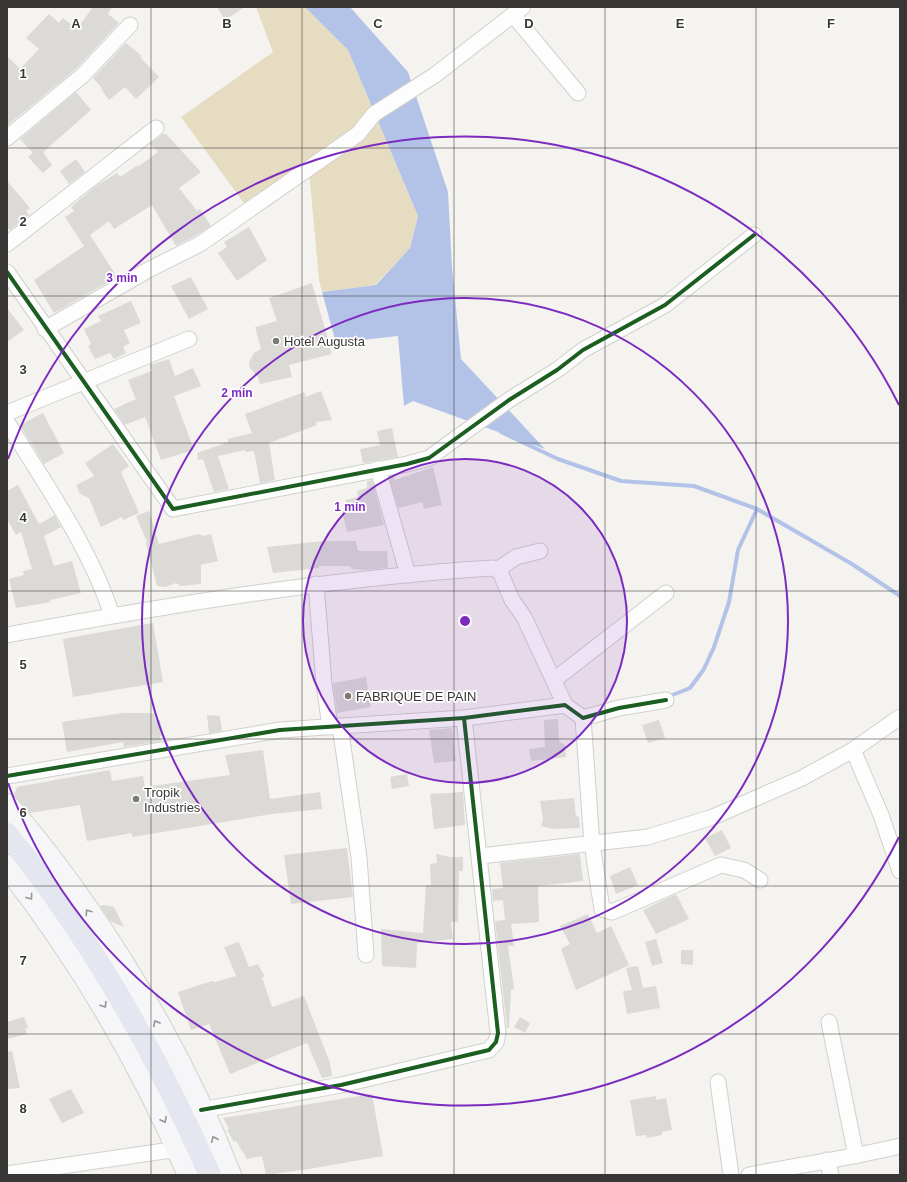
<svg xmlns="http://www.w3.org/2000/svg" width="907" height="1182" viewBox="0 0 907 1182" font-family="Arial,sans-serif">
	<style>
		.green { fill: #e6dcc2 }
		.water { fill: #b3c3e8 }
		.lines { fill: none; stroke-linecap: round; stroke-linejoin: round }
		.stream { stroke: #b3c3e8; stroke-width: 4 }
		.building { fill: #dbdad7 }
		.street-casing { stroke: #d1d0cd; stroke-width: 17 }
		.secondary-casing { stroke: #d1d0cd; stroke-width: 24 }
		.highway-casing { stroke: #cfcfcd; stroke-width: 24 }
		.street { stroke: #fefdfd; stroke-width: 15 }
		.secondary { stroke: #f6f6f9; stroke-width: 22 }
		.highway { stroke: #e4e7ef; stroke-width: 22 }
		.cycleway-casing { stroke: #fff; stroke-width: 6 }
		.cycleway { stroke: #1b5e20; stroke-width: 4 }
		.oneway { stroke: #979697 }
		.grid { fill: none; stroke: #383735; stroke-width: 1; stroke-opacity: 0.55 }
		.ring { fill: none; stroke: #7b2cbf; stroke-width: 2 }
		.poi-dot { fill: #7a7976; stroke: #fff; stroke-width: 1.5 }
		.labels { text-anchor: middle; stroke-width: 3.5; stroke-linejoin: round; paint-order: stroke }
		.poi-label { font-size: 13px; fill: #383735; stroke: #fff; text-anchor: start }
		.grid-label { font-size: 13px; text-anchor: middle; font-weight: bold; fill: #383735; stroke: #fff; stroke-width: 3.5; stroke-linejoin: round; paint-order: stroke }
		.centre { fill: #7b2cbf; stroke: #fff; stroke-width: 2 }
		.ring-label { font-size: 12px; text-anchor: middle; font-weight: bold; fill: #7b2cbf; stroke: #fff; stroke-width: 3.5; stroke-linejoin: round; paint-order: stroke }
	</style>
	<rect width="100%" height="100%" fill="#f5f3f0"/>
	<path class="green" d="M256,7H305L348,50L418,216L410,248L375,285L322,292L319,280L309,171L246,206L181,117L273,52Z"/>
	<path class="water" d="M305,7H350L408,72L448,192L452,267L461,359L545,449L413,401L404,406L398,336L336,343L322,292L376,285L410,248L418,216L348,50Z"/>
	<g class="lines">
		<g class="stream">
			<path d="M501,432L558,459L621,481L694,486L757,509L852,564L900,596"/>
			<path d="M670,696L690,688L704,669L714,647L729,602L738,550L757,509"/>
		</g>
	</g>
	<g class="building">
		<path d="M93,7H112L108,14L119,23L77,68L8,125L7,56L20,69L39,49L26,38L49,14L59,23L63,18L77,29Z"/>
		<path d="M217,7H245L225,20Z"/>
		<path d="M126,43L142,56L140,57L159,77L136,99L125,87L109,100L101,89L102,88L93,78Z"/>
		<path d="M76,92L91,110L43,152L52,165L43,173L28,157L33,153L20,139Z"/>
		<path d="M163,134H166L201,172L179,188L197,211L200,209L211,226L195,236L176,246L152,205L114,229L109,221L90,235L117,277L54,313L34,280L84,246L65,217L74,211L71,207L96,186L117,173L120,177L138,165L139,166L158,152L150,144Z"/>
		<path d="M76,159L85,172L69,184L60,171Z"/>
		<path d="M7,181L30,208L26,211L29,215L10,230L7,227Z"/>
		<path d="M249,227L267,260L237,281L218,253L227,247L224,242Z"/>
		<path d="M191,277L208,309L189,319L171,286Z"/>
		<path d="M312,283L332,354L289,365L292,377L260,384L258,377L250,368L249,362L254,353L261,349L255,327L277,321L269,298Z"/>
		<path d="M131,301L141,323L124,330L130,343L123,347L126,353L114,359L110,353L95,359L88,346L91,344L84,329L101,321L98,316Z"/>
		<path d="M7,308L24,330L7,342Z"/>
		<path d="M169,359L175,376L193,368L201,386L174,396L194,450L161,460L145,417L125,425L114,409L136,399L128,380L152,371L150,365Z"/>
		<path d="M321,391L332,420L316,422L317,425L269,443L275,480L260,483L254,451L245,452V450L218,456L229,489L214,492L203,459L198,460L197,453L228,442V439L252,433L245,414L304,392L306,397Z"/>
		<path d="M43,413L64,453L44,464L20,425Z"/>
		<path d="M392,428L398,457L363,463L360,449L380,445L377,431Z"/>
		<path d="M113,444L129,466L121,472L139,513L123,520L122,517L101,527L89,498L80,494L76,485L94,476L85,463Z"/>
		<path d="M433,467L442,505L424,509L422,502L398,508L389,477L394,476L395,480Z"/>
		<path d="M372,480L384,525L347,532L342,511L348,510L345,500L358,497L357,491L367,488V481Z"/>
		<path d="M18,485L39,524L55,515L57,520L61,527L44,536L54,566L72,561L81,593L50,600L51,602L16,608L9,579L24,575L23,571L32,569L21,532L16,535L7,519V491Z"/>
		<path d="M149,511L159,544L199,534L204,536L211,534L218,561L201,565V584L181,586L176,583L165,587L157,586L146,543L147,542L136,516Z"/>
		<path d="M323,541H356L358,551H387L388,568L363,570L353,569L349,566H319V568L273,573L267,547Z"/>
		<path d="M153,623L163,682L73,697L63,639Z"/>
		<path d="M366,677L371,707L337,713L333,683Z"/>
		<path d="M123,713H154L156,721L160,720L163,735L160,736L161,741L124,747L123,742L67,752L62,722Z"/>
		<path d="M207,715L220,716L222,731L209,733Z"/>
		<path d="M558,719L559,742L565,745L566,757L531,761L529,749L545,747L544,720Z"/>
		<path d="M659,720L665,738L648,743L642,725Z"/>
		<path d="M452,728L456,761L434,763L429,730Z"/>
		<path d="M263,750L270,799L320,792L322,809L272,814L132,837V833L87,841L80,805L30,813L14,795L17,787L110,770L112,781L143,776L145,787L230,775L225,755Z"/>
		<path d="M407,774L409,786L392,789L390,777Z"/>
		<path d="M463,792L465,825L434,829L430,794Z"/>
		<path d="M574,798L576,816L579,817L580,828L553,829L541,826L543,819L540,801Z"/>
		<path d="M722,830L731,848L715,856L705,838Z"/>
		<path d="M347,848L353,897L291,904L284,855Z"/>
		<path d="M436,854L451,857H463V871H459L458,922H451L453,939L417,943L416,968L382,966L381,929L423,933L426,885H431L430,864L437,863Z"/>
		<path d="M580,854L583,881L538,886L539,922L511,924L514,946H508L514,989L511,990L509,1028H507L495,921L505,920L503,900L493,901L492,889L503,888L500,863Z"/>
		<path d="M630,867L638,885L616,894L610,876Z"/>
		<path d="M676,894L689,919L656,934L643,910Z"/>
		<path d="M103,905L114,907L124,927L110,921L100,906Z"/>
		<path d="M588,914L597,933L611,926L629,965L576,990L561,949L570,944L560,926Z"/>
		<path d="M656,939L663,963L652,966L645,942Z"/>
		<path d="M239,942L249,967L258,964L265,977H262L272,1007L304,996L330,1063L332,1076L322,1078L307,1043L230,1074L209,1024L191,1030L178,992L212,981L215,982L236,976L224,947Z"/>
		<path d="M681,950H693V965L681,964Z"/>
		<path d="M638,966L643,988L656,986L660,1008L627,1014L623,991L632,990L626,968Z"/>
		<path d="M24,1017L28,1028H25L27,1034L7,1039V1022Z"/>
		<path d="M520,1017L530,1023L525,1033L514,1027Z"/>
		<path d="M12,1051L20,1088L7,1089V1052Z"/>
		<path d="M71,1089L84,1113L62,1123L49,1099Z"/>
		<path d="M372,1094L383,1156L309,1169L266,1175L262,1156L247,1159L236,1141L234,1142L227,1130L229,1129L223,1118Z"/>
		<path d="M656,1096V1100L666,1098L672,1130L662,1132V1135L647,1138L646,1135L636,1136L630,1100Z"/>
	</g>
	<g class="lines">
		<defs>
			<g id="street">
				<path d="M514,16L578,93"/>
				<path d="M7,138L83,75L130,25"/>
				<path d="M7,244L156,128"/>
				<path d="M7,272L173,509L407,464L429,458L509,400L557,370L583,350L665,305L754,235"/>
				<path d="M45,329L150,269L200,244L358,134L374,114L435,75L523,7"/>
				<path d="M7,413L189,339"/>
				<path d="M7,422C45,484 89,545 112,615"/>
				<path d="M378,469L408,575"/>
				<path d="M497,570L516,557L540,551"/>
				<path d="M316,584L324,684L330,727"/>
				<path d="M7,635C168,605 330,578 493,568L500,572L512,600L524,617L565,705"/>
				<path d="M554,680L666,593"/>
				<path d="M583,718L592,844L602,909L612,912L721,865L744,870L760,880"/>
				<path d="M340,726L359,857L366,955"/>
				<path d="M853,750L881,815L900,871"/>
				<path d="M7,776L280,730L464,718L565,705L583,718L619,708L666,700"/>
				<path d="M480,856L648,837L713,817L802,778L853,750L900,717"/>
				<path d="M829,1022L856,1156"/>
				<path d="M718,1082L731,1175"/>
				<path d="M201,1110L341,1085L489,1050L496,1042L498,1033L464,718"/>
				<path d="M827,1160L831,1175"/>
				<path d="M7,1174L178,1149"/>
				<path d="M749,1175C800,1165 850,1158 900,1146"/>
			</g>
			<g id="secondary">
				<path d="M7,805C97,909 180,1046 230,1175"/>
				<path d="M7,866C81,961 142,1065 189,1175"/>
			</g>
			<path id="highway" d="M7,834C91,937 156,1053 210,1175"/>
		</defs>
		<use href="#street" class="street-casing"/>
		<use href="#secondary" class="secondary-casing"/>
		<use href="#highway" class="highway-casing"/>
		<use href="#street" class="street"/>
		<use href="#secondary" class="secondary"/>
		<use href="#highway" class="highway"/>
		<defs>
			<g id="cycleway">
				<path d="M7,272L173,509L407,464L429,458L509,400L557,370L583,350L665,305L754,235"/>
				<path d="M7,776L280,730L464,718L565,705L583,718L619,708L666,700"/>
				<path d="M201,1110L341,1085L489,1050L496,1042L498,1033L464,718"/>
			</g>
		</defs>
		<use href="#cycleway" class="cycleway-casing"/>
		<use href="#cycleway" class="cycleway"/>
	</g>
	<defs><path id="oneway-chevron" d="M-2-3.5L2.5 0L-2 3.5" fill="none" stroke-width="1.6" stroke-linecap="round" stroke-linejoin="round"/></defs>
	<g class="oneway">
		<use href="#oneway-chevron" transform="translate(30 897) rotate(54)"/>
		<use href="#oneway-chevron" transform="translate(88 912) rotate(-124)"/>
		<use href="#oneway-chevron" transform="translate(104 1005) rotate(58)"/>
		<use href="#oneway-chevron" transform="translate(156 1023) rotate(-119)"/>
		<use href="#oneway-chevron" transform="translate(164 1120) rotate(63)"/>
		<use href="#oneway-chevron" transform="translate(214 1139) rotate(-115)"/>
	</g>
	<path class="grid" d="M151,7V1175M302,7V1175M454,7V1175M605,7V1175M756,7V1175M7,148H900M7,296H900M7,443H900M7,591H900M7,739H900M7,886H900M7,1034H900"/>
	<circle cx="465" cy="621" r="162" fill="#7b2cbf" fill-opacity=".12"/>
	<g class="ring">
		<circle cx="465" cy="621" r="162"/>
		<circle cx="465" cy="621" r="323"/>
		<path d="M899 837A485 485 0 0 1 8 783M8 459A485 485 0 0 1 899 405"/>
	</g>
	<g class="poi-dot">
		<circle cx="276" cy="341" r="4"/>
		<circle cx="348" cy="696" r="4"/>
		<circle cx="136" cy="799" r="4"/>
	</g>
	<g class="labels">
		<g class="poi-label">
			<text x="284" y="346">Hotel Augusta</text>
			<text x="356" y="701">FABRIQUE DE PAIN</text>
			<text x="144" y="797">Tropik<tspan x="144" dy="15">Industries</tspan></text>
		</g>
	</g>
	<g class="grid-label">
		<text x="76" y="28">A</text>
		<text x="227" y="28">B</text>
		<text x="378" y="28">C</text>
		<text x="529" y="28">D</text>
		<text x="680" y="28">E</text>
		<text x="831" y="28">F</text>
		<text x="23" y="78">1</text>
		<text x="23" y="226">2</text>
		<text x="23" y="374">3</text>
		<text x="23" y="522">4</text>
		<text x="23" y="669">5</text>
		<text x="23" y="817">6</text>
		<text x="23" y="965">7</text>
		<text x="23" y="1113">8</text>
	</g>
	<circle cx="465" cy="621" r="6" class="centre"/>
	<g class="ring-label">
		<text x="122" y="282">3 min</text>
		<text x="237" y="397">2 min</text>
		<text x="350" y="511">1 min</text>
	</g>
	<rect width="907" height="1182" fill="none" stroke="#383735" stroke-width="16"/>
</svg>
